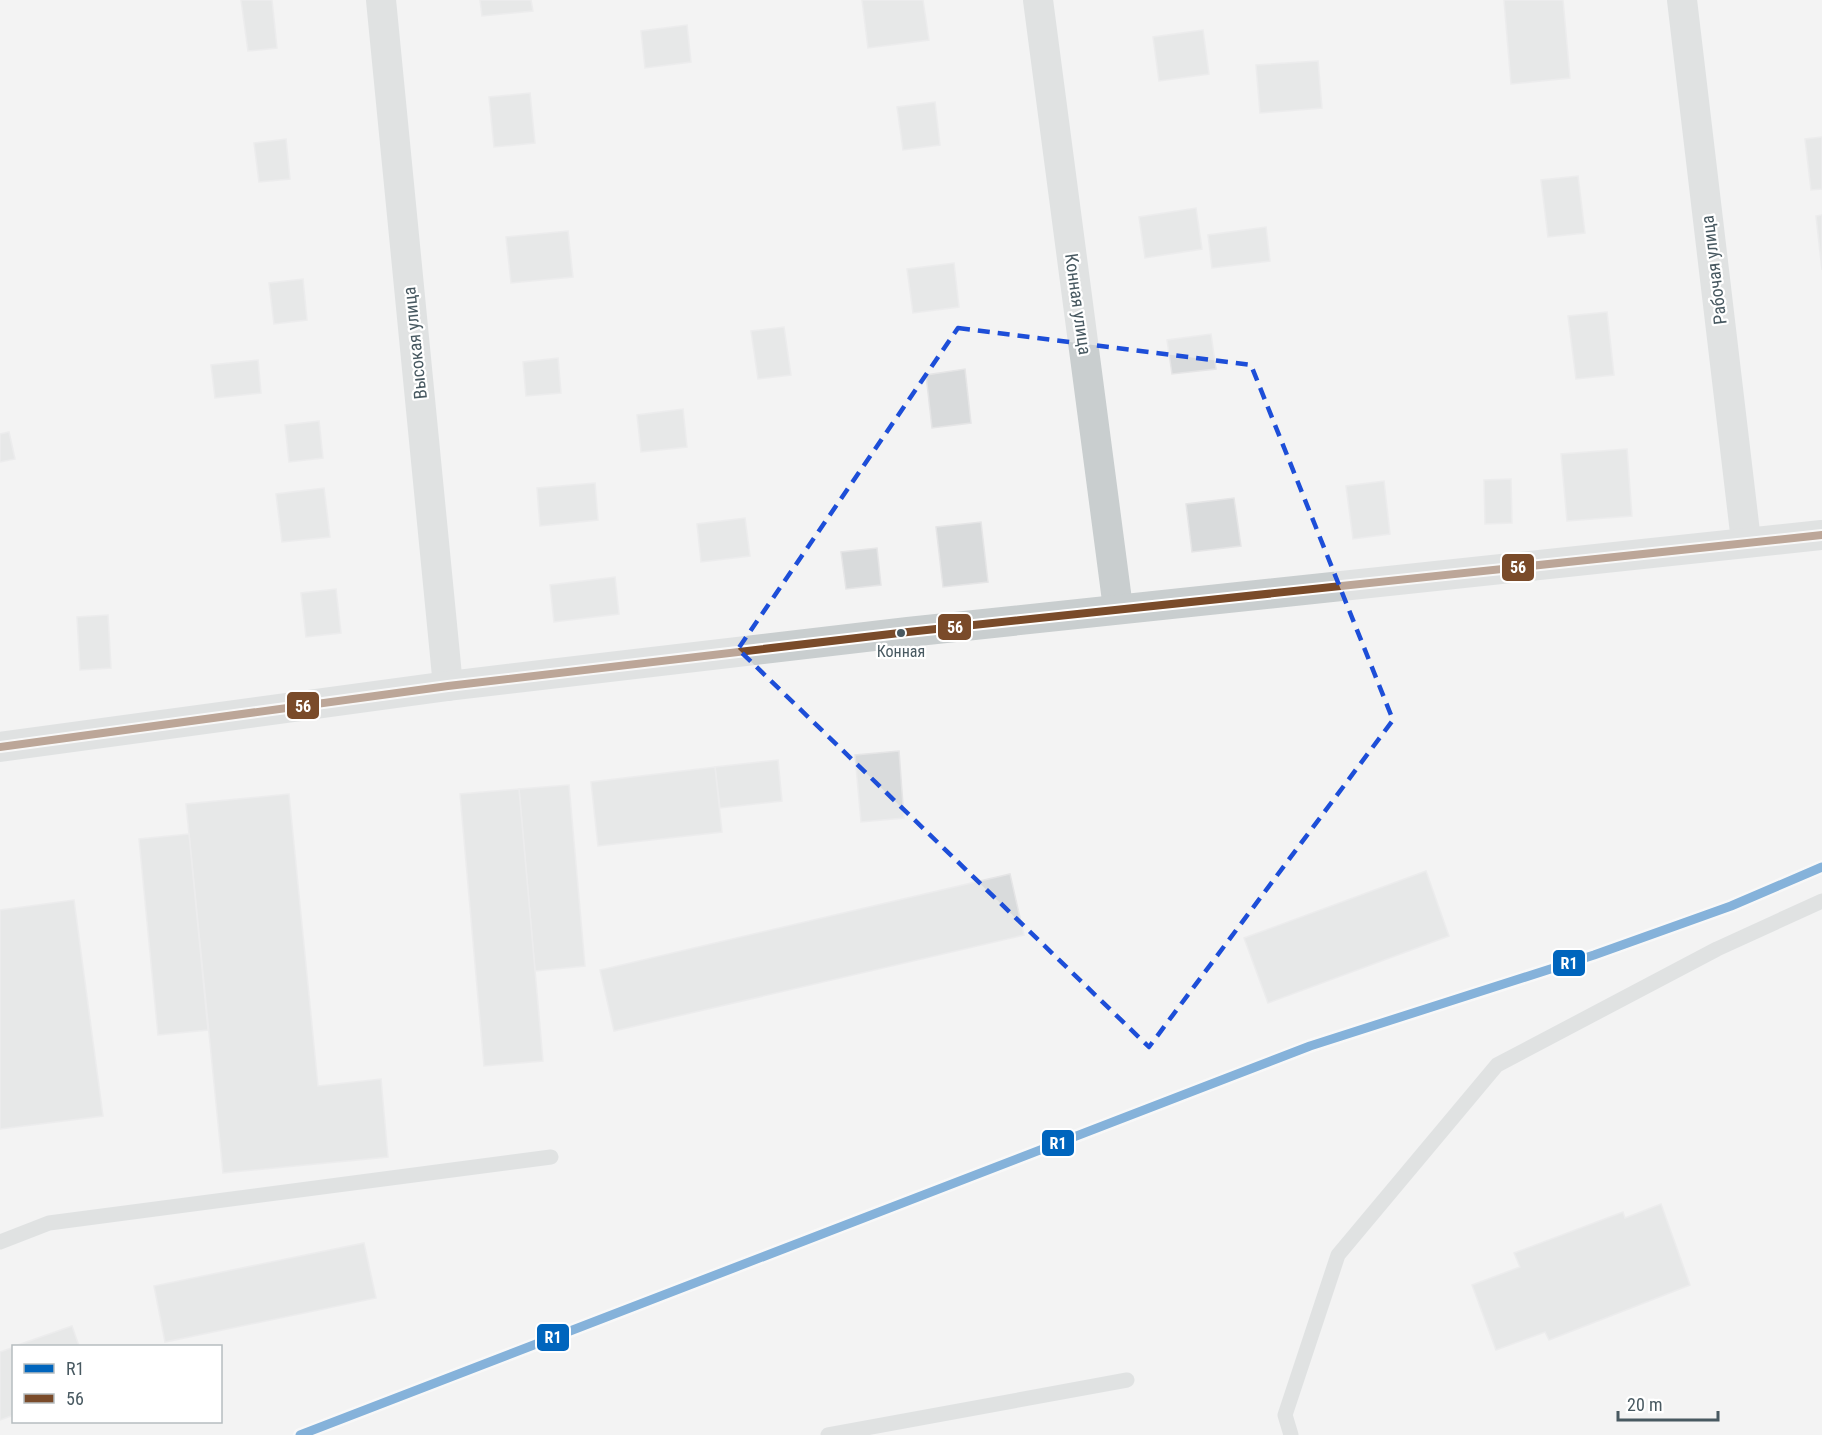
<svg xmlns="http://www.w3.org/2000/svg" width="1822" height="1435" viewBox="0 0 1822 1435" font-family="'Roboto Condensed',sans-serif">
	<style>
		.building { fill: #d9dbdc; stroke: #e5e5e6; stroke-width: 1.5 }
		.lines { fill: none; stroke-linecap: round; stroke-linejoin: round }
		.service { stroke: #c9cecf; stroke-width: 15 }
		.minor { stroke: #c9cecf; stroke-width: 30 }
		.bus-1-casing { stroke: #fff; stroke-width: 12 }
		.bus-1 { stroke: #7a4b2a; stroke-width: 8 }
		.rail-1-casing { stroke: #fff; stroke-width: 14 }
		.rail-1 { stroke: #0065bd; stroke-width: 9 }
		.marked { fill: none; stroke: #1d4ed8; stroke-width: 4.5; stroke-dasharray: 12 8; stroke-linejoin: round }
		.bus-dot { fill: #485961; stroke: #fff; stroke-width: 2 }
		.labels { text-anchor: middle; stroke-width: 4.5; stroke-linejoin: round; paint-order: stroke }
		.bus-label { font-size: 16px; fill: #485961; stroke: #fff }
		.street-label { font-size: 18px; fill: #485961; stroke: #fff }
		.line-badge { stroke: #fff; stroke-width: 2 }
		.badge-label { font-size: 16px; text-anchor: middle; font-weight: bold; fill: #fff }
	</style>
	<rect width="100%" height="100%" fill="#f3f3f3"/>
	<g class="building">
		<path d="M241,0H272L277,48L248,51Z"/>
		<path d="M480,0H531L533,11L482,16Z"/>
		<path d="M862,0H923L929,40L868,48Z"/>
		<path d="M1504,0H1563L1570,78L1511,84Z"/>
		<path d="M687,25L691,62L645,68L641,31Z"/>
		<path d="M1203,30L1209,74L1159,81L1153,37Z"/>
		<path d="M1318,61L1322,108L1260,113L1256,65Z"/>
		<path d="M530,93L535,143L494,147L489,97Z"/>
		<path d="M935,102L940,145L903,150L897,107Z"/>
		<path d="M1822,137V189L1811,190L1805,139Z"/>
		<path d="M286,139L290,179L259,182L254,143Z"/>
		<path d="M1578,176L1585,233L1548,237L1541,180Z"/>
		<path d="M1196,208L1202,249L1145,258L1139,217Z"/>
		<path d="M1822,215V270L1816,216Z"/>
		<path d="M1266,227L1270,261L1212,268L1208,235Z"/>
		<path d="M568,231L573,277L511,283L506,237Z"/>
		<path d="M954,263L959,307L913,313L907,269Z"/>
		<path d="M303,279L307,320L274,324L269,283Z"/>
		<path d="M1607,312L1614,375L1576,379L1568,316Z"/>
		<path d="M784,327L791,375L758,379L751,331Z"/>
		<path d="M1211,334L1216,369L1172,374L1167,340Z"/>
		<path d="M558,358L561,393L526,396L523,362Z"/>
		<path d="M258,360L261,393L215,398L211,365Z"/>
		<path d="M965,369L971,423L932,428L926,375Z"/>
		<path d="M683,409L687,447L641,452L637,415Z"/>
		<path d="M319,421L323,458L289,462L285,425Z"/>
		<path d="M9,432L15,459L0,462V434Z"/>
		<path d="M1627,449L1632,516L1567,521L1561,454Z"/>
		<path d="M1511,479L1512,523L1485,524L1484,480Z"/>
		<path d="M1384,481L1390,534L1353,539L1346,486Z"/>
		<path d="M595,483L598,520L540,526L537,488Z"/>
		<path d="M324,488L330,537L282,542L276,494Z"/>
		<path d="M1234,498L1241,546L1192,552L1186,504Z"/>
		<path d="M745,518L750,556L701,562L697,524Z"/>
		<path d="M981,522L988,582L943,587L936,527Z"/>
		<path d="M877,548L881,585L846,589L841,552Z"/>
		<path d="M615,577L619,614L554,622L550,585Z"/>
		<path d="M336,589L341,633L306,637L301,593Z"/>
		<path d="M108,615L111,668L80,670L77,617Z"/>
		<path d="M899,751L904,818L861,822L855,755Z"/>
		<path d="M778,760L782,801L720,808L715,767Z"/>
		<path d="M715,767L722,832L598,846L591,782Z"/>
		<path d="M569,785L585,966L535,971L519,789Z"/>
		<path d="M519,789L543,1061L484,1066L460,794Z"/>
		<path d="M289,794L318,1086L381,1079L388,1157L223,1173L186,804Z"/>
		<path d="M189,834L208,1030L158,1035L139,839Z"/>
		<path d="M1426,871L1449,936L1268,1003L1244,938Z"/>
		<path d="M1010,874L1024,935L614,1031L600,970Z"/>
		<path d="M74,900L103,1116L0,1129V910Z"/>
		<path d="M1661,1204L1690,1285L1549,1340L1545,1332L1496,1350L1472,1285L1520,1267L1514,1253L1623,1212L1625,1218Z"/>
		<path d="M364,1243L376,1298L165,1342L154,1286Z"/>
		<path d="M72,1326L79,1346H15Z"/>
		<path d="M14,1347V1415L0,1420V1352Z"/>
	</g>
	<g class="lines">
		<g class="service">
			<path d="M0,1242L49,1223L551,1157"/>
			<path d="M828,1435L1127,1380"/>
			<path d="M1291,1435L1285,1415L1338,1255L1497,1065L1717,949L1822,901"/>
		</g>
		<g class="minor">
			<path d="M381,0L448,686"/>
			<path d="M1038,0L1118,608"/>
			<path d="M1682,0L1746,541"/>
			<path d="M0,747L448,686L908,632L1822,535"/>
		</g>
		<defs>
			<path id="bus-1" d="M0,747L448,686L908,632L1822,535"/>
		</defs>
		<use href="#bus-1" class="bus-1-casing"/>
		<use href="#bus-1" class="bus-1"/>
		<defs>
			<path id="rail-1" d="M300,1435L1310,1046L1594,955L1731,906L1822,867"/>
		</defs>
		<use href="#rail-1" class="rail-1-casing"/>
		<use href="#rail-1" class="rail-1"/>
	</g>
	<path d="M0 0H1822V1435H0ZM958,328L1251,365L1393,720L1149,1047L738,649Z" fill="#f3f3f3" fill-opacity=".55" fill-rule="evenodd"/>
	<path class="marked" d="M958,328L1251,365L1393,720L1149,1047L738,649Z"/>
	<circle class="bus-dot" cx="901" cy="633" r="5"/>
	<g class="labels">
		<g class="bus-label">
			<text x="901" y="657">Конная</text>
		</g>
		<g class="street-label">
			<text transform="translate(1714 270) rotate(-97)" y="6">Рабочая улица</text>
			<text transform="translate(1078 304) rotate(82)" y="6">Конная улица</text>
			<text transform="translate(415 343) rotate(-96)" y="6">Высокая улица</text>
		</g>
	</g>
	<g class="line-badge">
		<rect x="1501" y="553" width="34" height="29" rx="6" fill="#7a4b2a"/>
		<rect x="937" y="613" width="35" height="28" rx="6" fill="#7a4b2a"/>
		<rect x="286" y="691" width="34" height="29" rx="6" fill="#7a4b2a"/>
		<rect x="1552" y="949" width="34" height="28" rx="6" fill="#0065bd"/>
		<rect x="1041" y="1129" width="34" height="28" rx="6" fill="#0065bd"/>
		<rect x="536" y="1323" width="34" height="29" rx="6" fill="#0065bd"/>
	</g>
	<g class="badge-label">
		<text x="1518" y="573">56</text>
		<text x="955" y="633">56</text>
		<text x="303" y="712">56</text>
		<text x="1569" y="969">R1</text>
		<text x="1058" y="1149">R1</text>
		<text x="553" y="1343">R1</text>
	</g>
	<rect x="12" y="1345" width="210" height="78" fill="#ffffff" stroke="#b6bdc0" stroke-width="1.5"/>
	<rect x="24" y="1364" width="30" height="9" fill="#0065bd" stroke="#b6bdc0" stroke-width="1.5"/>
	<text x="66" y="1375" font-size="18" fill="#485961">R1</text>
	<rect x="24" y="1394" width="30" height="9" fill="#7a4b2a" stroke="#b6bdc0" stroke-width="1.5"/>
	<text x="66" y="1405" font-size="18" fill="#485961">56</text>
	<path d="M1618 1411v9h100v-9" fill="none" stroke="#485961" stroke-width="3"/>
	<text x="1627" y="1411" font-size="18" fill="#485961" stroke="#ffffff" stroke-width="4.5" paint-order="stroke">20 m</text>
</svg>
